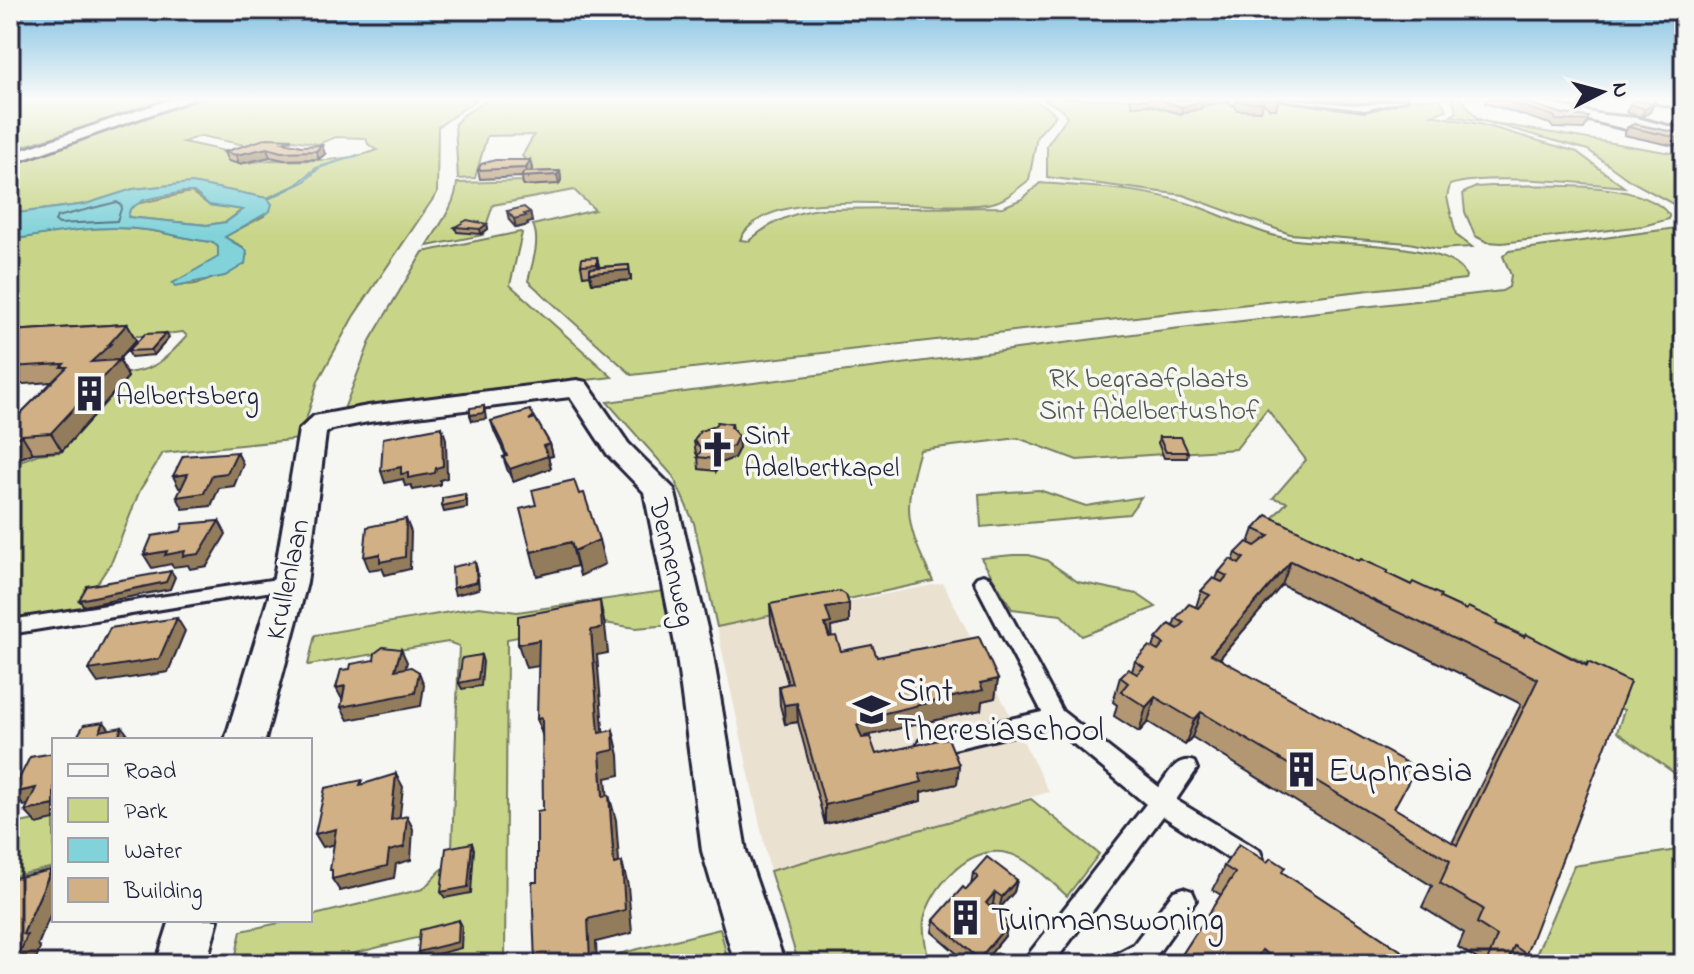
<svg xmlns="http://www.w3.org/2000/svg" width="1694" height="974" viewBox="0 0 1694 974" font-family="'Indie Flower',sans-serif">
	<style>
		.built { fill: #ebe1d1 }
		.green { fill: #c8d588; stroke: #757c62; stroke-width: 2; fill-rule: evenodd }
		.water { fill: #81d2d9; stroke: #5b8c9a; stroke-width: 2; fill-rule: evenodd }
		.lines { fill: none; stroke-linecap: round; stroke-linejoin: round }
		.shore { stroke: #48687a; stroke-width: 2 }
		.service-casing { stroke: #22223b; stroke-width: 6 }
		.minor-casing { stroke: #22223b; stroke-width: 6 }
		.tertiary-casing { stroke: #22223b; stroke-width: 6 }
		.service { fill: #f6f6f2; fill-rule: evenodd }
		.minor { fill: #f6f6f2; fill-rule: evenodd }
		.tertiary { fill: #f6f6f2; fill-rule: evenodd }
		.wall { fill: #b39772; stroke: #22223b; stroke-width: 2; fill-rule: evenodd }
		.shaded-wall { fill: #927b5c; stroke: #22223b; stroke-width: 2 }
		.building { fill: #d0b084; stroke: #22223b; stroke-width: 2; fill-rule: evenodd }
		.labels { text-anchor: middle; stroke-width: 7; stroke-linejoin: round; paint-order: stroke }
		.park-label { font-size: 28px; fill: #545852; stroke: #f6f6f2 }
		.poi-label { font-size: 28px; fill: #22223b; stroke: #f6f6f2; text-anchor: start }
		.street-label { font-size: 28px; fill: #22223b; stroke: #f6f6f2 }
		.near-poi-label { font-size: 34px; fill: #22223b; stroke: #f6f6f2; text-anchor: start }
	</style>
	<rect width="100%" height="100%" fill="#f6f6f2"/>
	<filter id="ink" filterUnits="userSpaceOnUse"><feTurbulence type="fractalNoise" baseFrequency=".0125" numOctaves="2"/><feDisplacementMap in="SourceGraphic" scale="16" xChannelSelector="R" yChannelSelector="G"/><feConvolveMatrix kernelMatrix="1 2 1 2 8 2 1 2 1" color-interpolation-filters="sRGB"/></filter>
	<g filter="url(#ink)">
		<path class="built" d="M943,583L1049,792L770,871L717,627Z"/>
		<g class="green">
			<path d="M10,99H178L10,150Z"/>
			<path d="M201,99H477L438,127L437,193L353,317L318,381L300,439L163,453L140,490L112,561L79,611L10,622V465L38,454L60,452L123,382L105,376C151,370 155,371 187,336L183,332C156,334 119,344 97,325L10,334V240C54,232 102,224 146,230C169,233 191,240 213,242L218,247L219,257L210,264L173,283C201,291 225,272 247,255L243,247L224,237L264,216L267,198L191,183L133,189L86,204L10,214V164ZM201,136L264,149L294,140L318,144L336,137L366,138L368,144L377,150C348,162 303,161 272,160C261,160 251,164 241,163L248,156L183,142Z"/>
			<path d="M489,99H1030L1046,106L1056,115L1037,136L1029,180C1018,188 1006,200 992,203C938,215 766,178 740,240L749,241C769,223 791,213 819,209L1003,207L1022,199L1040,183C1089,187 1143,188 1190,204C1230,217 1263,238 1305,241C1338,244 1454,242 1466,276L1465,279L632,375L528,281C532,264 541,241 533,225L595,210L574,190L493,205L483,235L427,246C438,227 456,205 457,183L524,181L531,166L522,156L534,135L487,136L475,178L458,179L455,124L462,116Z"/>
			<path d="M1043,99H1399L1373,104L1286,100L1376,107L1412,99H1440L1447,110L1432,115L1484,125L1577,152L1624,187C1583,183 1486,173 1450,185L1447,197L1456,235L1472,247L1438,249L1409,243L1290,234L1183,195L1047,177V145L1067,117L1063,110Z"/>
			<path d="M1452,99H1462L1477,118L1487,122L1684,155V210L1629,180L1588,150L1487,122L1451,116L1457,112Z"/>
			<path d="M1491,186C1532,186 1644,178 1669,215V219L1643,226L1502,243L1487,242L1475,236L1465,212L1463,193L1476,187Z"/>
			<path d="M191,192L209,205L243,209L226,222L207,225L128,217L130,209L136,204Z"/>
			<path d="M1684,227V780L1617,732L1624,710L1272,545L1558,669L1597,668L1269,522L1287,502L1273,498L1306,460L1267,409L1236,449L1077,460L1018,438L920,450C902,510 906,525 933,581L717,627L694,523L673,476L607,402L1172,329L1502,291L1509,287L1511,275L1503,256L1509,251Z"/>
			<path d="M520,232L522,233L510,285L612,377L344,409L371,339L423,252Z"/>
			<path d="M1039,490L1086,506L1141,497L1129,514L981,527L979,494Z"/>
			<path d="M1013,555H1029L1046,560L1078,582L1137,594L1156,607L1082,636L1061,615L1012,609L981,558Z"/>
			<path d="M663,591L670,625L636,628L598,622L507,639L505,964H448L439,943L416,938L311,964H234L241,931L293,920H310V916L423,889L446,865L452,849L459,646L448,642L308,665L315,635L479,607L517,612Z"/>
			<path d="M1031,799L1099,854L1067,896C1050,881 1029,858 1007,853C970,845 936,883 925,915C921,928 927,950 929,964H799L770,871Z"/>
			<path d="M54,816V867L10,877V825Z"/>
			<path d="M1684,849V964H1532L1574,866Z"/>
			<path d="M720,929L729,964H619L618,954Z"/>
		</g>
		<path class="water" d="M358,155L319,168L304,182L268,199L272,204L270,211L225,237L247,251L245,264L225,276L175,286L173,283L218,257V247L213,242C190,240 169,233 146,230C101,224 54,233 10,240V214L86,204L133,189L192,183L267,198L296,185L316,168ZM183,192H194L209,205L243,210L226,222L207,225L128,217L130,209L144,200Z"/>
		<g class="lines">
			<path class="shore" d="M117,202L122,206L117,221L59,224L55,221L57,217Z"/>
			<defs>
				<g id="service">
					<path d="M1232,99H1241L1234,104L1230,102Z"/>
					<path d="M1280,99C1308,99 1335,105 1363,105C1377,105 1391,99 1407,99L1365,110Z"/>
					<path d="M1593,114L1636,118L1684,130V134L1636,122L1590,118Z"/>
					<path d="M983,575L989,577L992,581L1062,711L1159,787C1168,775 1176,756 1194,762L1197,769L1176,800L1260,851L1263,859L1260,867L1251,870L1242,867L1163,816L1053,964H1024L1028,955L1146,804L1052,726L928,755L920,752L917,746L920,740L928,737L1042,712L974,581L977,577Z"/>
					<path d="M290,577L296,579L299,583L296,587L10,634V620Z"/>
					<path d="M1183,888L1192,891L1196,900L1151,963L1110,964L1114,955L1133,945L1174,891Z"/>
				</g>
				<g id="minor">
					<path d="M172,99H194L10,164V154Z"/>
					<path d="M1502,99H1530L1684,133V143Z"/>
					<path d="M577,380L586,382L628,443L674,489L712,649L746,851L785,964H735L702,851L676,649L644,492L608,455L570,397L368,422L333,429L326,433L307,583L265,740H225L273,583L299,430L314,416L368,406Z"/>
					<path d="M170,920H218L206,964H156Z"/>
				</g>
				<path id="tertiary" d="M1654,99H1684V108L1657,103Z"/>
			</defs>
			<use href="#service" class="service-casing"/>
			<use href="#minor" class="minor-casing"/>
			<use href="#tertiary" class="tertiary-casing"/>
			<use href="#service" class="service"/>
			<use href="#minor" class="minor"/>
			<use href="#tertiary" class="tertiary"/>
		</g>
		<g class="wall">
			<path d="M1130,99H1229V101L1202,106V108L1181,114L1149,105L1132,106Z"/>
			<path d="M1236,99H1276L1278,101L1276,109H1270L1263,103L1261,111L1237,110L1234,106Z"/>
			<path d="M1486,99H1514L1588,121L1584,129L1553,128L1550,124L1485,103Z"/>
			<path d="M1630,104H1654L1650,112L1641,117L1626,112Z"/>
			<path d="M1628,127L1684,134L1679,142L1674,146L1624,135Z"/>
			<path d="M294,144L325,154L319,159L284,160L270,157L239,164L228,161L224,152Z"/>
			<path d="M530,160L532,169L531,172L560,171L561,180L559,184L523,186L522,177L480,179L478,170Z"/>
			<path d="M507,211L530,212L532,222L527,223L528,225L516,228L509,220Z"/>
			<path d="M487,224L488,229L481,234L457,232L455,227Z"/>
			<path d="M597,257L599,267L631,275V280L592,283L590,275L583,276L581,265Z"/>
			<path d="M127,324L136,340L120,358L121,360L120,361L128,377L62,451L33,453L10,462V424L52,382L10,385V331Z"/>
			<path d="M166,333L169,338L154,355L131,357L128,351Z"/>
			<path d="M534,416L550,444L553,456L548,457L551,468L513,482L507,469L503,457L506,456L495,433L491,421Z"/>
			<path d="M732,424L733,429L739,448L734,458L720,463L716,471L699,469L698,456L696,453L694,441Z"/>
			<path d="M1159,437L1188,452L1187,458H1164L1158,443Z"/>
			<path d="M1254,529L1359,561L1586,665L1588,662L1526,954L1517,964H1475L1477,959L1458,947L1464,933L1422,907L1432,886L1192,737L1185,745L1148,722L1139,732L1114,716L1117,705L1113,702L1120,677L1132,671L1135,661L1153,648L1156,639L1173,626L1176,618L1196,607L1201,591L1216,579L1219,572L1233,561L1236,553L1249,543ZM1282,585L1521,704L1452,843L1394,808L1220,658Z"/>
			<path d="M770,604H849V623L831,627V637L841,651L998,679L995,698L982,701L981,710L865,736L876,754L959,765L957,784L921,792V801L825,824L798,722L785,724L780,705L779,686L788,684L771,623Z"/>
			<path d="M1224,866L1283,873L1421,964H1176L1221,895L1213,890Z"/>
			<path d="M973,873L1017,880L1014,892L999,909L993,904L990,907L1008,924L1005,936L982,964H969L932,932L934,920L971,885Z"/>
		</g>
		<g class="shaded-wall">
			<path d="M1199,99H1229V101L1202,106V108L1181,114L1182,107Z"/>
			<path d="M1654,104L1650,112L1641,117L1645,109Z"/>
			<path d="M1684,134L1679,142L1674,146L1678,138Z"/>
			<path d="M322,145L325,154L319,159L316,151Z"/>
			<path d="M267,148L270,157L239,164L236,155Z"/>
			<path d="M530,160L532,169L528,177L526,168Z"/>
			<path d="M560,171L561,180L559,184L557,175Z"/>
			<path d="M530,212L532,222L527,223L528,225L516,228L514,219Z"/>
			<path d="M487,224L488,229L481,234L480,229Z"/>
			<path d="M597,257L599,267L629,265L631,280L592,283L590,273L598,272Z"/>
			<path d="M127,324L136,340L120,358L121,360L120,361L128,377L62,451L51,433L91,362Z"/>
			<path d="M166,333L169,338L154,355L151,350Z"/>
			<path d="M484,406L486,419L472,421L470,415Z"/>
			<path d="M442,427L446,439L447,478L440,480V485L413,490L411,485L405,486L403,479L385,483L381,471L401,467Z"/>
			<path d="M22,435L33,453L10,462V440Z"/>
			<path d="M738,436L739,448L734,458L720,463L716,471L715,459L719,451Z"/>
			<path d="M550,444L553,456L548,457L551,468L513,482L510,469L543,446Z"/>
			<path d="M237,452L243,464L234,486L219,488L211,506L183,509L177,497L212,475Z"/>
			<path d="M188,474L195,486L179,488L173,476Z"/>
			<path d="M465,494L467,500V508L444,512L442,506Z"/>
			<path d="M406,519L411,532L410,569L385,575L382,568L369,570L364,557L380,554Z"/>
			<path d="M219,521L226,534L207,566L190,569L188,565L173,567L171,564L152,568L144,555L167,551Z"/>
			<path d="M599,540L605,564L580,576L574,551Z"/>
			<path d="M571,542L577,566L537,576L531,552Z"/>
			<path d="M1291,561L1282,585L1203,678L1211,654Z"/>
			<path d="M475,562L477,569L479,589L455,595L453,588Z"/>
			<path d="M171,571L175,577L170,589L84,606L79,600Z"/>
			<path d="M600,601L605,626L608,653L597,655L605,752L613,730L619,755L620,775L606,778L610,821L603,797L591,630Z"/>
			<path d="M849,604V623L831,627L832,642L825,624L826,608Z"/>
			<path d="M177,618L185,631L168,672L98,683L89,670Z"/>
			<path d="M539,640L546,665L526,668L518,644Z"/>
			<path d="M401,649L407,662L401,683L395,670Z"/>
			<path d="M481,655L483,662L481,686L462,689L459,683Z"/>
			<path d="M419,672L424,685L421,706L348,720L341,707Z"/>
			<path d="M998,679L995,698L982,701L981,710L865,736V742L857,744V725L864,718L980,683Z"/>
			<path d="M345,686L343,701L336,688Z"/>
			<path d="M1155,697L1148,722L1139,732L1146,707Z"/>
			<path d="M797,703L798,722L785,724L784,705Z"/>
			<path d="M1201,712L1192,737L1185,745L1194,720Z"/>
			<path d="M542,718L545,744L537,719Z"/>
			<path d="M104,722L114,735L100,731Z"/>
			<path d="M122,727L132,740H117Z"/>
			<path d="M959,765L957,784L921,792V801L825,824V805L919,774Z"/>
			<path d="M396,774L403,787L398,833L391,820Z"/>
			<path d="M36,788L47,801L24,806L12,793Z"/>
			<path d="M609,795L616,820L621,888L614,864Z"/>
			<path d="M54,805V820L37,824L25,811Z"/>
			<path d="M407,816L413,829L411,860L396,864L394,878L340,891L332,879L389,851Z"/>
			<path d="M336,829L344,842L323,847L315,834Z"/>
			<path d="M472,843L474,849L471,893L445,898L441,892Z"/>
			<path d="M622,862L628,886L632,933L596,942L597,964H570L588,919Z"/>
			<path d="M51,870L54,873V906L38,945L40,948L36,960L31,964H10V956L23,934Z"/>
			<path d="M1017,880L1014,892L999,909L1002,897Z"/>
			<path d="M995,892L993,904L983,915L986,903Z"/>
			<path d="M459,920L462,926L461,948L422,958L418,952Z"/>
			<path d="M1008,924L1005,936L982,964H978L979,959Z"/>
		</g>
		<g class="building">
			<path d="M1157,99H1200L1204,101L1182,107Z"/>
			<path d="M1237,99H1261L1263,103L1239,102Z"/>
			<path d="M1499,99H1514L1563,114L1588,117V121L1556,120L1554,116Z"/>
			<path d="M1634,100L1654,104L1645,109L1630,104Z"/>
			<path d="M1634,124L1684,134L1678,138L1628,127Z"/>
			<path d="M268,138L292,139L283,142L301,146L322,145L316,151L281,152L267,148L236,155L224,152Z"/>
			<path d="M495,160H530L526,168L478,170L481,164Z"/>
			<path d="M560,171L557,175L521,177L524,172Z"/>
			<path d="M524,207L530,212L524,214L526,216L514,219L507,211Z"/>
			<path d="M467,220L487,224L480,229L455,227Z"/>
			<path d="M597,257V264L581,265L582,258Z"/>
			<path d="M629,265V270L590,273V268Z"/>
			<path d="M127,324L109,344L112,343L91,362L119,360L51,433L22,435L10,440V424L67,367H61L64,364L10,367V331Z"/>
			<path d="M166,333L151,350L128,351L145,334Z"/>
			<path d="M484,406V413L470,415V408Z"/>
			<path d="M530,410L534,416L529,420L535,418L550,444L543,446L548,456L510,469L503,457L507,456L502,443L491,421Z"/>
			<path d="M717,422L732,424L731,427L738,436L733,446L719,451L715,459L697,457L702,449L694,441L700,431L715,426Z"/>
			<path d="M442,427L443,466L436,468L435,473L408,478V473L401,474V467L381,471L383,438Z"/>
			<path d="M1159,437H1181L1188,452H1166Z"/>
			<path d="M237,452L227,473L212,475L204,493L177,497L188,474L173,476L183,456Z"/>
			<path d="M574,480L579,494L584,493L599,540L574,551L571,542L531,552L520,509L536,505L532,490Z"/>
			<path d="M465,494V501L442,506V498Z"/>
			<path d="M1267,515L1359,561L1361,559L1388,571L1386,573L1411,585L1413,582L1441,595L1440,598L1466,610L1468,607L1498,621L1496,624L1524,637L1526,634L1587,666L1588,662L1630,682L1526,954L1514,946L1507,964H1486L1497,936L1477,923L1483,909L1440,883L1450,861L1201,712L1194,720L1155,697L1146,707L1121,691L1128,683L1120,677L1128,669L1137,674L1144,667L1135,661L1149,646L1158,651L1164,644L1156,639L1169,624L1178,629L1184,623L1176,618L1189,604L1198,608L1210,595L1201,591L1213,578L1222,582L1227,576L1219,572L1230,559L1239,564L1244,558L1236,553L1247,542L1255,546L1269,536L1254,529ZM1291,561L1538,679L1457,845L1394,808L1416,768L1211,654Z"/>
			<path d="M406,519L405,557L380,562V554L364,557L367,527Z"/>
			<path d="M219,521L199,554L183,556L185,551L165,555L167,551L144,555L152,536L181,531L183,524Z"/>
			<path d="M475,562L477,582L453,588L452,567Z"/>
			<path d="M171,571L166,582L79,600L87,586Z"/>
			<path d="M840,591L846,595L849,604L826,608L831,623L825,624L829,637L836,636L841,651L872,645L877,657L979,637L998,679L980,683L983,690L864,718L866,723L857,725L862,738L870,737L876,754L948,738L959,765L919,774L922,782L825,805L797,703L784,705L779,686L792,683L770,604Z"/>
			<path d="M600,601L602,628L591,630L599,733L613,730L614,750L600,753L603,797L609,795L614,864L622,862L625,910L588,919L590,959L570,964H535L532,882H537V811L543,810L542,718L537,719L539,640L518,644V616Z"/>
			<path d="M177,618L159,659L89,670L110,628Z"/>
			<path d="M383,647L401,649L395,670L411,667L419,672L415,693L341,707L345,686L336,688L341,670L350,669L351,664L374,660L375,653Z"/>
			<path d="M481,655L478,679L459,683L462,658Z"/>
			<path d="M104,722L100,731L122,727L117,740H75L84,725Z"/>
			<path d="M54,753V805L25,811L36,788L12,793L30,757Z"/>
			<path d="M396,774L391,820L407,816L404,847L389,851L387,866L332,879V870H330L336,829L315,834L325,788L362,780L360,785Z"/>
			<path d="M472,843L468,887L441,892L446,848Z"/>
			<path d="M1239,844L1267,862L1271,858L1285,867L1282,872L1421,964H1282L1262,950L1253,964H1176L1235,873L1224,866Z"/>
			<path d="M987,857L1017,880L1002,897L995,892L986,903L1008,924L979,959L934,920L963,887L966,890L978,877L973,873Z"/>
			<path d="M51,870L23,934L27,935L22,948L14,955L10,956V879Z"/>
			<path d="M459,920L458,942L418,952L420,930Z"/>
		</g>
	</g>
	<linearGradient id="sky" x2="0" y2="1"><stop stop-color="#7fc0e2"/><stop offset="0.42" stop-color="#fbfbf9"/><stop offset="1" stop-color="#fbfbf9" stop-opacity="0"/></linearGradient>
	<rect width="1694" height="236" fill="url(#sky)"/>
	<defs>
		<symbol id="building-bare" viewBox="-9 -9 18 18"><path d="M-4-6H4V6H1V3H-1V6H-4ZM-2.5-4.3h1.7v1.8h-1.7ZM.8-4.3h1.7v1.8H.8ZM-2.5-1h1.7V.8h-1.7ZM.8-1h1.7V.8H.8Z" fill="#22223b" stroke="#f6f6f2" stroke-width="2.5" paint-order="stroke"/></symbol>
		<symbol id="church-bare" viewBox="-9 -9 18 18"><path d="M-1.2-6h2.4v3.5h3.3v2.4h-3.3V6h-2.4V-.1h-3.3v-2.4h3.3Z" fill="#22223b" stroke="#f6f6f2" stroke-width="2.5" paint-order="stroke"/></symbol>
		<symbol id="school-bare" viewBox="-9 -9 18 18"><path d="M0-5L7-2L0 1L-7-2ZM-4 1L0 2.5L4 1V4Q0 6-4 4Z" fill="#22223b" stroke="#f6f6f2" stroke-width="2.5" paint-order="stroke"/></symbol>
	</defs>
	<g fill-rule="evenodd">
		<use href="#building-bare" x="64" y="368" width="51" height="51"/>
		<use href="#church-bare" x="692" y="424" width="51" height="51"/>
		<use href="#school-bare" x="846" y="684" width="51" height="51"/>
		<use href="#building-bare" x="1276" y="744" width="51" height="51"/>
		<use href="#building-bare" x="940" y="892" width="51" height="51"/>
	</g>
	<g class="labels">
		<g class="park-label">
			<text x="1149" y="387">RK begraafplaats<tspan x="1149" dy="32">Sint Adelbertushof</tspan></text>
		</g>
		<g class="poi-label">
			<text x="116" y="404">Aelbertsberg</text>
			<text x="744" y="444">Sint<tspan x="744" dy="32">Adelbertkapel</tspan></text>
		</g>
		<g class="street-label">
			<text transform="translate(674 562) rotate(77)" y="10">Dennenweg</text>
			<text transform="translate(286 579) rotate(-78)" y="10">Krullenlaan</text>
		</g>
		<g class="near-poi-label">
			<text x="897" y="701">Sint<tspan x="897" dy="39">Theresiaschool</tspan></text>
			<text x="1328" y="781">Euphrasia</text>
			<text x="991" y="930">Tuinmanswoning</text>
		</g>
	</g>
	<rect width="1694" height="974" fill="none" stroke="#f6f6f2" stroke-width="40"/>
	<rect x="20" y="20" width="1654" height="934" fill="none" stroke="#22223b" stroke-width="3" filter="url(#ink)"/>
	<rect x="52" y="738" width="260" height="184" fill="#f6f6f2" stroke="#a1a1a9" stroke-width="2"/>
	<rect x="68" y="764" width="40" height="12" fill="#f6f6f2" stroke="#a1a1a9" stroke-width="2"/>
	<text x="124" y="778" font-size="24" fill="#22223b">Road</text>
	<rect x="68" y="798" width="40" height="24" fill="#c8d588" stroke="#a1a1a9" stroke-width="2"/>
	<text x="124" y="818" font-size="24" fill="#22223b">Park</text>
	<rect x="68" y="838" width="40" height="24" fill="#81d2d9" stroke="#a1a1a9" stroke-width="2"/>
	<text x="124" y="858" font-size="24" fill="#22223b">Water</text>
	<rect x="68" y="878" width="40" height="24" fill="#d0b084" stroke="#a1a1a9" stroke-width="2"/>
	<text x="124" y="898" font-size="24" fill="#22223b">Building</text>
	<g transform="translate(1602 92) rotate(84)" stroke="#f6f6f2" stroke-width="6" paint-order="stroke">
	<path d="M0-6L14 30L0 20L-14 30Z" fill="#22223b"/>
	<text y="-12" font-size="22" font-weight="bold" text-anchor="middle" fill="#22223b">N</text>
	</g>
</svg>
